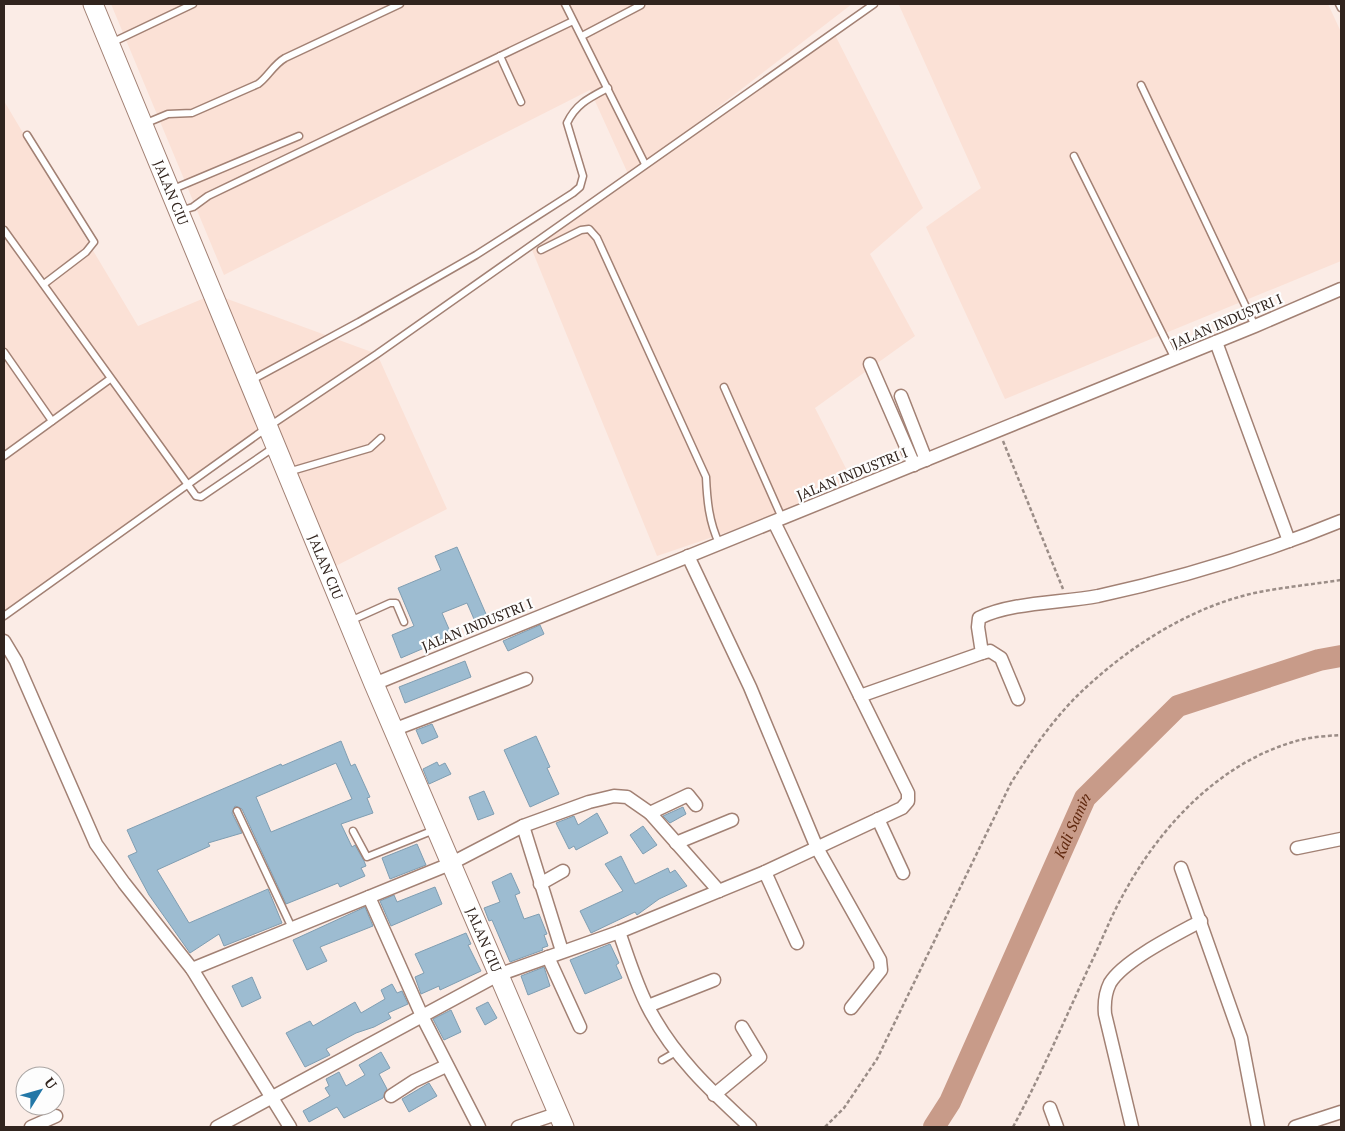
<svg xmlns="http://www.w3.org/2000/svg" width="1345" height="1131" viewBox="0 0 1345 1131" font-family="'PT Serif',serif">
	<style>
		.built { fill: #fbe1d6 }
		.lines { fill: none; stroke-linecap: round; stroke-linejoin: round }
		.river { stroke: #c89b89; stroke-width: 22 }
		.building { fill: #9dbcd1; stroke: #809eb2; fill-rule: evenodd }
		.lane-casing { stroke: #a28174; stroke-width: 9 }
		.street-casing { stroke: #a28174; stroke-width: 15 }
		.secondary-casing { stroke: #a28174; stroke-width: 21 }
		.path { stroke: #9b8d87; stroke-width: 2.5; stroke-dasharray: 4 2.5; stroke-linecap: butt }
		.lane { stroke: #fff; stroke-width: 6 }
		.street { stroke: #fff; stroke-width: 12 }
		.secondary { stroke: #fff; stroke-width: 19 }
		.labels { text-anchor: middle; stroke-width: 4.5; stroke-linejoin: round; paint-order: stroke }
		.street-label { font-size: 14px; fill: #31241e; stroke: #fdfdfd }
		.water-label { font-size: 15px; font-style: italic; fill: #61290f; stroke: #fdfdfd }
	</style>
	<rect width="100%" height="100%" fill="#fbece6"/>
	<g class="built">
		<path d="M111,4H852L634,172L834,33L923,208L870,254L915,336L815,408L856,488L657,556L530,245L629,176L590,90L224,275Z"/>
		<path d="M1328,4L1341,32V261L1005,399L926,227L981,188L899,5Z"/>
		<path d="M4,101L138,326L214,294L377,354L447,509L328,570L271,431L6,615L4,613Z"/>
	</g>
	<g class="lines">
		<path class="river" id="s1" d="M934,1127L950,1102L1085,798L1178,706L1319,660L1341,656"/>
	</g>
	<g class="building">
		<path d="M457,547L489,621L477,626L467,603L442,613L452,636L401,658L392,635L414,626L398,588L441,570L435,556Z"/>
		<path d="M540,625L544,634L508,651L503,641Z"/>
		<path d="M465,661L471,677L405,703L399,687Z"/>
		<path d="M432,724L438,737L422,744L416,730Z"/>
		<path d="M536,736L550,767L547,768L559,794L530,807L504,750Z"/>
		<path d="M341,741L351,766L355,764L370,797L367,798L373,813L341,824L352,847L355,845L364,861L366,866L361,868L365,876L340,887L338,883L286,904L242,809L235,806L232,813L242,833L208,843L210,846L157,870L189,923L268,889L282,923L224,946L219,934L190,953L149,895L128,856L137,852L127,830L281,764L282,766ZM336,763L352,799L271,832L256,797Z"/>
		<path d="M437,762L439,766L445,763L451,774L429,784L423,769Z"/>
		<path d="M484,791L494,814L478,820L469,797Z"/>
		<path d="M683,807L686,814L670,823L663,816Z"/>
		<path d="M597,813L608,833L576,850L574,846L569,849L556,823L574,816L578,825Z"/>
		<path d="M643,826L657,845L643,854L630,835Z"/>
		<path d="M417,844L426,865L390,879L382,858Z"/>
		<path d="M621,856L635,884L668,868L670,873L675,870L687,886L659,899L637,915L635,912L591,933L580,911L623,891L605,864Z"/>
		<path d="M511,873L520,893L515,895L524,919L539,914L547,934L544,935L548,946L542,948L543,950L510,962L492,920L489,921L484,908L500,902L492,882Z"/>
		<path d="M435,887L442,904L391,926L380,901L394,895L397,902Z"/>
		<path d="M365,907L373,926L320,947L327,961L307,970L293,940Z"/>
		<path d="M466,933L471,944L468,945L481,971L440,990L439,986L421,994L415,977L424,973L415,954Z"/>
		<path d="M610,944L619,963L616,965L622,978L585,994L570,960Z"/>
		<path d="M544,967L550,986L528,995L521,976Z"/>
		<path d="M252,977L261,998L242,1007L232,986Z"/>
		<path d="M392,984L397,993L402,991L408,1004L388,1013L391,1018L374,1027L356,1033L326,1049L330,1055L305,1067L286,1033L310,1021L313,1026L355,1002L361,1013L385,999L381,990Z"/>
		<path d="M488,1002L497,1018L485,1025L476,1008Z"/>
		<path d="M451,1010L461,1032L444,1040L433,1019Z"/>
		<path d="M381,1052L390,1068L379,1074L387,1089L383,1098L344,1118L337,1107L309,1122L303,1111L330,1096L325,1088L329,1086L326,1079L339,1072L346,1086L365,1075L359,1065Z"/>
		<path d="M429,1083L437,1096L409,1112L402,1099Z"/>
	</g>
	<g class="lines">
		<defs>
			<g id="lane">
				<path d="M565,4L645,164"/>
				<path d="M1339,4L1341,8"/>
				<path d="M582,36L641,5"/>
				<path d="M111,43L193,4"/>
				<path d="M500,56L521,102"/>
				<path d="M1141,85L1255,326"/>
				<path d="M144,124L168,114L192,113L258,84C268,77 273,65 285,58L400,4"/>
				<path d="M27,135L94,242L86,252L44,284"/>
				<path d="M1074,156L1175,359"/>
				<path d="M171,190L299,136"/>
				<path d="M180,211L193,207L208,196L573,21"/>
				<path d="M4,230L196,496L201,497L273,448"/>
				<path d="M541,250L581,230L589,229L597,238L706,477C707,500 709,522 719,543"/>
				<path d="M4,352L52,421"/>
				<path d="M250,381L359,322L476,255L573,193L580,187L583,176L567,123C576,104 589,98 608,88"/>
				<path d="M724,387L782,518"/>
				<path d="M4,456L110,379"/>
				<path d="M288,472L370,448L381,438"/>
				<path d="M4,616L268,427L377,354L874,4"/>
				<path d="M350,621L390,603H396L404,622"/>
				<path d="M237,811L292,928"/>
				<path d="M353,831L367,857L434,830"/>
				<path d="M662,1060L676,1052"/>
			</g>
			<g id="street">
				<path d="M1216,342L1289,541"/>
				<path d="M870,364L914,465"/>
				<path d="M901,396L926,460"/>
				<path d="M688,556L750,687L817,848L880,960L881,970L851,1008"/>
				<path d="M4,641L16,661L96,844L124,883L192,969L290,1127"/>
				<path d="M982,653L990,651L1001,658L1018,699"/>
				<path d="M374,684L1255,326L1341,289"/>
				<path d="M860,696L982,653L978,627L979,618C1012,602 1061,603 1098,596C1181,578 1263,553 1341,521"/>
				<path d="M393,730L526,679"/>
				<path d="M650,813L688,795L696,805"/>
				<path d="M878,819L903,873"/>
				<path d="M523,826L562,951"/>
				<path d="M676,843L732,820"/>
				<path d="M1297,848L1341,839"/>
				<path d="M1181,868L1241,1038L1258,1127"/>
				<path d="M765,872L797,943"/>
				<path d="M540,884L563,871"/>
				<path d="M369,897L422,1016L479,1127"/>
				<path d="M619,932C628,957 636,984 648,1007C673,1056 711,1091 750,1127"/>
				<path d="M548,957L580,1027"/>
				<path d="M192,969L450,864L523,826L589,802L614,796L627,797L650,813L719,891"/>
				<path d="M648,1006L714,980"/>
				<path d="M714,1095L760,1057L742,1027"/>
				<path d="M391,1096L414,1081L446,1066"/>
				<path d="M1050,1108L1057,1127"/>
				<path d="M31,1127L56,1116"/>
				<path d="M217,1127L498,975L619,932L765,872L902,808L908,801V793L774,522"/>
				<path d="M518,1127L559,1113"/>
				<path d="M1132,1127L1105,1014C1104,1002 1105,993 1110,983C1124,960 1177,934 1201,921"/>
				<path d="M1295,1127L1341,1112"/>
			</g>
			<g id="secondary">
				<path id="s2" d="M93,4L374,684L564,1127"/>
			</g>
		</defs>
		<use href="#lane" class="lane-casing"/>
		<use href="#street" class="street-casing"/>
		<use href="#secondary" class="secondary-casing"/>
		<g class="path">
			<path d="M1003,441L1063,589"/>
			<path d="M825,1127L844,1108L877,1059L1011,783C1030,753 1051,722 1077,696C1126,648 1191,606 1259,592C1286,587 1314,584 1341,580"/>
			<path d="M1013,1127C1041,1075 1064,1021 1089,967C1101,943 1110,918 1123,895C1159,828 1218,764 1293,742C1308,737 1326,736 1341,735"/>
		</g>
		<use href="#lane" class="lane"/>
		<use href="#street" class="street"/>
		<use href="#secondary" class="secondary"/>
	</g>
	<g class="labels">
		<g class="street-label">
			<text dy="5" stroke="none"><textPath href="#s2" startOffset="204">JALAN CIU</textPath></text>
			<text transform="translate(1227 321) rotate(-23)" y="5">JALAN INDUSTRI I</text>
			<text transform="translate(852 474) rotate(-22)" y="5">JALAN INDUSTRI I</text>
			<text dy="5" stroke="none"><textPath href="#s2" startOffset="609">JALAN CIU</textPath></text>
			<text transform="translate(477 625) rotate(-22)" y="5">JALAN INDUSTRI I</text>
			<text dy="5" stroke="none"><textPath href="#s2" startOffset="1014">JALAN CIU</textPath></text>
		</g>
		<g class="water-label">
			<text dy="5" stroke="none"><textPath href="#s1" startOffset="332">Kali Samin</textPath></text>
		</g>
	</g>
	<rect width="1345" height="1131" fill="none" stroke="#31241e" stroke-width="10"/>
	<g transform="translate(40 1091) rotate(53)"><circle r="24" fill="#fdfdfd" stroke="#aba6a4"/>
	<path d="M0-4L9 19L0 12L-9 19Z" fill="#2277a7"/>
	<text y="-8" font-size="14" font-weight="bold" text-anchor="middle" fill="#31241e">U</text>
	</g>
</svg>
